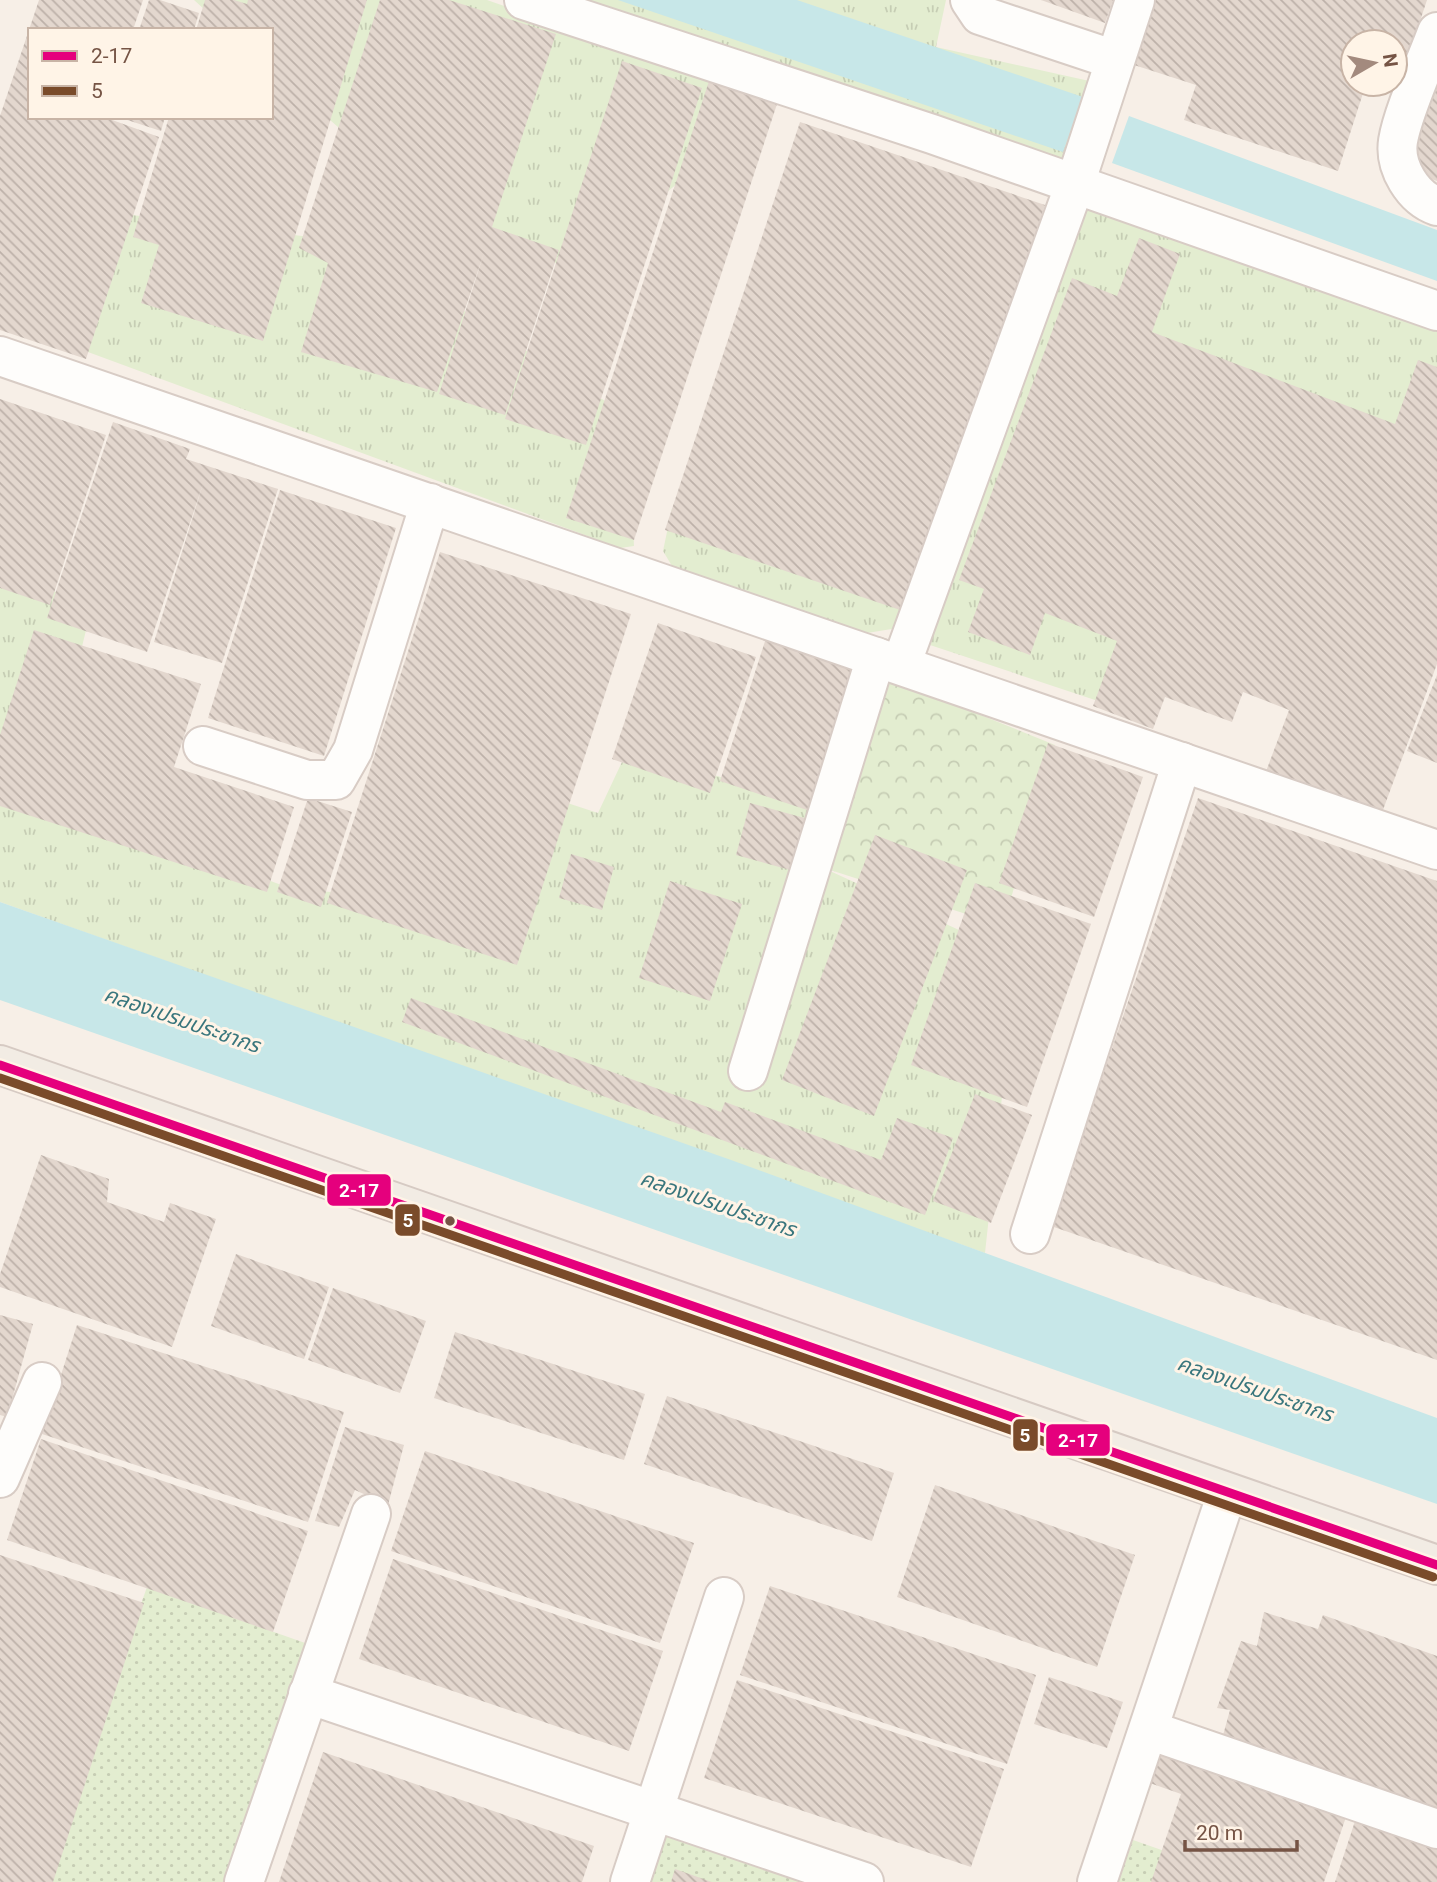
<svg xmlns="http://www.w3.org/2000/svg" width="1437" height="1882" viewBox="0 0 1437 1882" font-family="Roboto,'Noto Sans Thai',sans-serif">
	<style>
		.grass { fill: url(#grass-tufts) }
		.forest { fill: url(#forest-crowns) }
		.park { fill: url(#park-dots) }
		.water { fill: #c7e7e8 }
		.building { fill: url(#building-back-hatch) }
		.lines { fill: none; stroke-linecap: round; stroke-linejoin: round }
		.minor-casing { stroke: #d8ccc5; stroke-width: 42 }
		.major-casing { stroke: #d6cac3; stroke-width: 42 }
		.minor { stroke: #fefdfb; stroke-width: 38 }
		.major { stroke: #f2ece4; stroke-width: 38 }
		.bus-1-casing { stroke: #fff4e7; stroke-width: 14 }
		.bus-2-casing { stroke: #fff4e7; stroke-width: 14 }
		.bus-1 { stroke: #e5007d; stroke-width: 9 }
		.bus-2 { stroke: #7a4b2a; stroke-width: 9 }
		.bus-dot { fill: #765445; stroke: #fff4e7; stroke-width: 2.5 }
		.labels { text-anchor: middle; stroke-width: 6; stroke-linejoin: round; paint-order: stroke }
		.water-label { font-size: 21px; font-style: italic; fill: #39767d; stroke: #fff4e7 }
		.line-badge { stroke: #fff4e7; stroke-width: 2.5 }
		.badge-label { font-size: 19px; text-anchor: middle; font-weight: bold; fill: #fff }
	</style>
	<defs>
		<pattern id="grass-tufts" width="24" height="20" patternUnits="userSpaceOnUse" patternTransform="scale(1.75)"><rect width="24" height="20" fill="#e3edd0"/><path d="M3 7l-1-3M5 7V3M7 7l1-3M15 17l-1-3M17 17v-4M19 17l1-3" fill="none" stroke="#c6cdb4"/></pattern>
		<pattern id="forest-crowns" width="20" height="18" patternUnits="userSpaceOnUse" patternTransform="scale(1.75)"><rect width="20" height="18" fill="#e3edd0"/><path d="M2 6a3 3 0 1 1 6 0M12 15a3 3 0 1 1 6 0" fill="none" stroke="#c6cdb4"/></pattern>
		<pattern id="park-dots" width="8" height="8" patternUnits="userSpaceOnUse" patternTransform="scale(1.75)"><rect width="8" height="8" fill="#e3edd0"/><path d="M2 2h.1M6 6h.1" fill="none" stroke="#c6cdb4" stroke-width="1.8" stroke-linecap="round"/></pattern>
		<pattern id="building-back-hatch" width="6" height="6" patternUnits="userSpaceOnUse" patternTransform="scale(1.75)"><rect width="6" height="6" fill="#e3d7ce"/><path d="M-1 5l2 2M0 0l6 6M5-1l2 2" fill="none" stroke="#bdb1a9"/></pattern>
	</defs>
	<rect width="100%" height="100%" fill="#f7efe7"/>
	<g class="grass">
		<path d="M194,0H487L778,101L572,270L431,209L271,68V30H227Z"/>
		<path d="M551,0H946L936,47L1094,82L1060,168Z"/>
		<path d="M1079,199L1437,323V448L1128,711L930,645Z"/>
		<path d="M116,213L358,243L627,415L634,546L620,548L69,345Z"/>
		<path d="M672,508L917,588L904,627L867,633L672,566L663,551Z"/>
		<path d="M0,564L91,610L45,797L292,889L344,893L552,798L598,813L629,747L821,810L819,866L970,935L1005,1069L985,1253L0,902Z"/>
	</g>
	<path class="forest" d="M886,677L1055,745L1003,926L818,866Z"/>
	<g class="park">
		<path d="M147,1587L308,1644L224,1882H43Z"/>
		<path d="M653,1836H675L825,1882H638Z"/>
		<path d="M1133,1840L1253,1882H1118Z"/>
	</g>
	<g class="water">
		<path d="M618,0H797L1083,97L1063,152Z"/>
		<path d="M1129,116L1437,230V281L1112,163Z"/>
		<path d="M0,902L731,1160L1437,1418V1504L0,1000Z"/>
	</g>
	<g class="building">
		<path d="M39,0H143L133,30H30V117H104L159,137L86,359L0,330V116Z"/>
		<path d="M149,0H160L199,13L194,30H139Z"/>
		<path d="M205,0H234L247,4L248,0H367L263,341L141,303L159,245L133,237L169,117H271V30H196Z"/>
		<path d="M380,0H449L556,34L492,227L559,250L505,415L439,394L484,253L437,392L301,352L328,263L299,248Z"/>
		<path d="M1041,0H1113L1105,23Z"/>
		<path d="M1152,0H1427L1399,84L1395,83V42H1353V84H1366L1338,171L1184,120L1196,85L1131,64Z"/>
		<path d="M622,61L702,88L586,445L505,419Z"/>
		<path d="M710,78L778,101L634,540L566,518Z"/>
		<path d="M1437,83V181L1407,171Z"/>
		<path d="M118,117H165L161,131Z"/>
		<path d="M800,122L1045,205L909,613L665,530Z"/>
		<path d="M1139,238L1180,254L1152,332L1395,424L1418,360L1437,367V664L1380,818L1265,774L1289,710L1243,692L1232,722L1165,697L1153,729L1093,706L1117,641L1045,613L1030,655L968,632L984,589L959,580L1072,278L1117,296Z"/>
		<path d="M0,399L106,435L50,605L0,588Z"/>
		<path d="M113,422L190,449L186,459L278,489L222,663L154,642L203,484L147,652L47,618Z"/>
		<path d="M280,490L396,528L324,756L208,718Z"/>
		<path d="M440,552L631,614L517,965L327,903Z"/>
		<path d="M658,623L756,657L710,793L612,759Z"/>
		<path d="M34,630L201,684L174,767L294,807L267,892L0,806V735Z"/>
		<path d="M767,635L857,665L810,811L720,781Z"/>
		<path d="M1437,675V763L1407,751Z"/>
		<path d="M1048,743L1143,777L1094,917L999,883Z"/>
		<path d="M308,798L352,812L321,907L277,892Z"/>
		<path d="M1198,798L1437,881V1360L1051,1226Z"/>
		<path d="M750,803L808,819L794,871L736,855Z"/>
		<path d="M875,835L967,870L874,1116L782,1080Z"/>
		<path d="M571,854L614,867L602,910L559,898Z"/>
		<path d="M670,881L742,904L710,1001L639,978Z"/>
		<path d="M975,883L1091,924L1027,1107L911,1065Z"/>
		<path d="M411,998L721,1112L725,1102L881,1160L897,1118L953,1138L925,1215L402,1022Z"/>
		<path d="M975,1094L1032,1115L991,1223L933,1201Z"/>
		<path d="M41,1155L109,1179L107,1202L164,1222L170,1203L216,1219L172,1347L0,1287V1274Z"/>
		<path d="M236,1254L329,1287L304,1359L211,1326Z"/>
		<path d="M333,1288L426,1321L400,1393L308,1360Z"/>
		<path d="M0,1315L33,1324L7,1417L0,1415Z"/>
		<path d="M77,1325L344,1412L308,1522L42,1434Z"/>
		<path d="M455,1332L645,1394L624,1460L434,1398Z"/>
		<path d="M667,1396L894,1473L872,1541L644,1464Z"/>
		<path d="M345,1427L404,1445L388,1505L355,1490L339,1527L315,1521Z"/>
		<path d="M41,1439L308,1531L273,1632L7,1540Z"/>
		<path d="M425,1451L694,1543L660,1643L391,1551Z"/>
		<path d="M935,1485L1135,1555L1097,1667L897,1597Z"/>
		<path d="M0,1555L144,1603L53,1882H0Z"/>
		<path d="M393,1559L663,1651L629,1751L359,1659Z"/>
		<path d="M770,1586L1036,1675L1007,1764L740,1675Z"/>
		<path d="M1264,1612L1318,1629L1323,1615L1437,1656V1816L1220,1746L1230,1710L1217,1708L1241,1641L1257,1646Z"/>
		<path d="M1049,1677L1123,1702L1107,1748L1034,1724Z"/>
		<path d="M737,1680L1004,1769L971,1867L704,1778Z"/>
		<path d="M1158,1747L1347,1814L1324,1882H1151L1181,1794L1147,1782Z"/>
		<path d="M323,1752L594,1846L582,1882H279Z"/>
		<path d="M1356,1818L1437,1845V1882H1335Z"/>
		<path d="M675,1869L712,1882H671Z"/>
	</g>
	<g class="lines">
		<defs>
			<g id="minor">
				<path d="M524,0L932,134L1437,311"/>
				<path d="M970,0L980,15L1115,60"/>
				<path d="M1437,32C1426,62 1403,111 1398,141C1394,167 1413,198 1437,206"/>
				<path d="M0,356L1437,850"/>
				<path d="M901,665L1075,184L1135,0"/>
				<path d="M203,746L307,780H336L353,750L430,503"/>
				<path d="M748,1071L876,657"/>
				<path d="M1030,1234L1182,762"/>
				<path d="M0,1478L42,1382"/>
				<path d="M308,1694L864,1882"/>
				<path d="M1149,1730L1437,1829"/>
				<path d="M244,1882L371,1514"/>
				<path d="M630,1882L724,1597"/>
				<path d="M1097,1882L1227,1493"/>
			</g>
			<path id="major" d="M0,1065L1437,1565"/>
		</defs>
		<use href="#minor" class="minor-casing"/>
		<use href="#major" class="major-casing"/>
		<use href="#minor" class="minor"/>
		<use href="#major" class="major"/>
		<defs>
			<path id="bus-1" d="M0,1065L1437,1565"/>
			<path id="bus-2" d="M0,1078L1433,1577"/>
		</defs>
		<use href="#bus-1" class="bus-1-casing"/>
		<use href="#bus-2" class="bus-2-casing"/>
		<use href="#bus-1" class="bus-1"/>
		<use href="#bus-2" class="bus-2"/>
	</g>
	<circle class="bus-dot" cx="450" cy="1221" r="6"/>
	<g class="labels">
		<g class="water-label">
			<text transform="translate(182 1020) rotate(19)" y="7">คลองเปรมประชากร</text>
			<text transform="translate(718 1204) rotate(19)" y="7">คลองเปรมประชากร</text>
			<text transform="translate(1255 1389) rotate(19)" y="7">คลองเปรมประชากร</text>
		</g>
	</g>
	<g class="line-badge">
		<rect x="326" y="1173" width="66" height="34" rx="7" fill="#e5007d"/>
		<rect x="394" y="1203" width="27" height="34" rx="7" fill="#7a4b2a"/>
		<rect x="1012" y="1418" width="27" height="34" rx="7" fill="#7a4b2a"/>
		<rect x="1045" y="1423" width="66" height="34" rx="7" fill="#e5007d"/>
	</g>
	<g class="badge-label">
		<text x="359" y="1197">2-17</text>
		<text x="408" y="1227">5</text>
		<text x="1025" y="1442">5</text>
		<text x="1078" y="1447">2-17</text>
	</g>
	<rect x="28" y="28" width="245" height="91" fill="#fff4e7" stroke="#c8b4a6" stroke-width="2"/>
	<rect x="42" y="51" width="35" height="10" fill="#e5007d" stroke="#c8b4a6" stroke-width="2"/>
	<text x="91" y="63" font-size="21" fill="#765445">2-17</text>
	<rect x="42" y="86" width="35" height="10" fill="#7a4b2a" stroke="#c8b4a6" stroke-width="2"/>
	<text x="91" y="98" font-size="21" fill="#765445">5</text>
	<g transform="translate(1374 63) rotate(81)"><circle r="33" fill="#fff4e7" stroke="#c8b4a6" stroke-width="2"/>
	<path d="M0-5L12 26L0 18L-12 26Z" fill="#a38a7e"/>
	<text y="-10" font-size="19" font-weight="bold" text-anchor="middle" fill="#765445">N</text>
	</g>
	<path d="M1185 1840v10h112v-10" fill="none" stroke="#765445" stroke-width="3.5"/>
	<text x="1196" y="1840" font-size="21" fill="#765445" stroke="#fff4e7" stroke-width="5" paint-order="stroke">20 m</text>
</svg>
